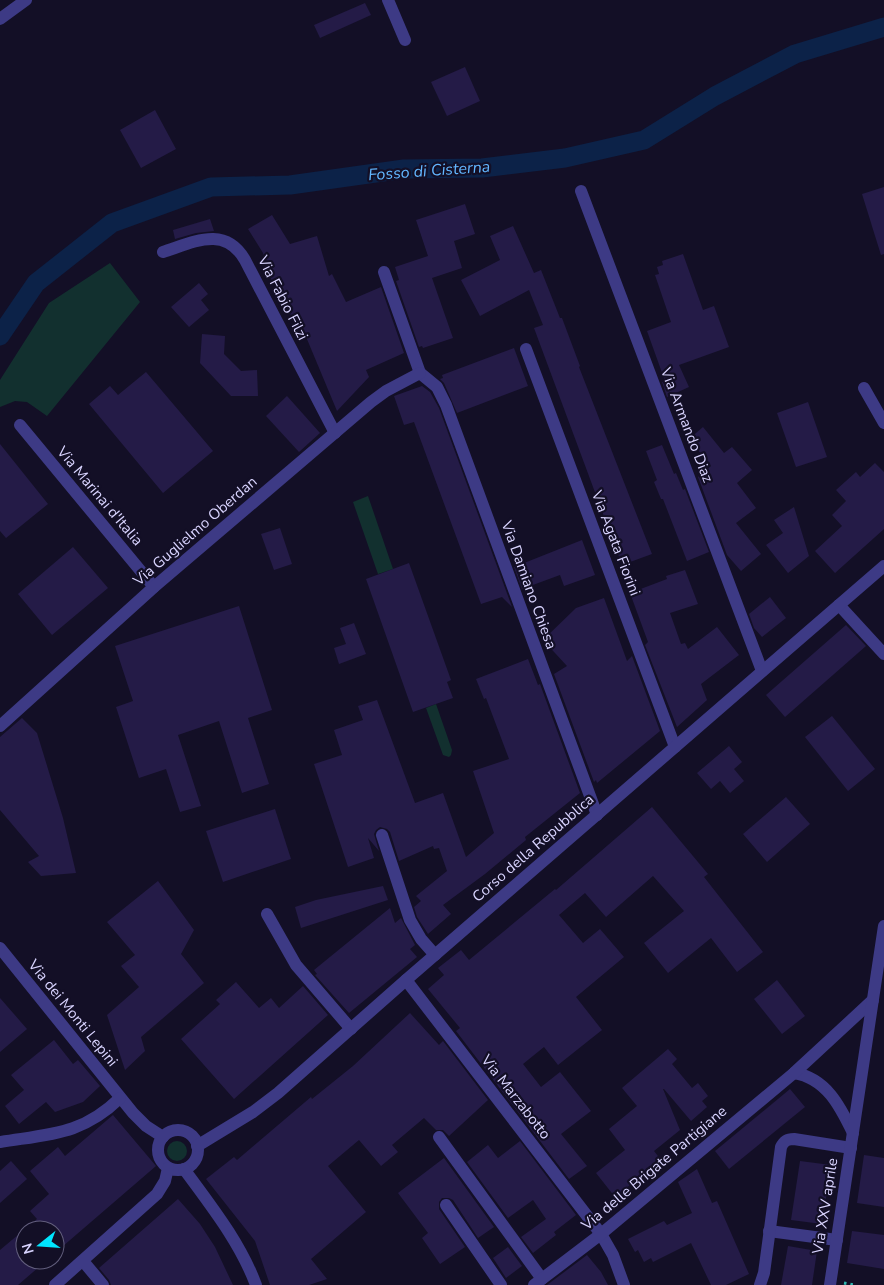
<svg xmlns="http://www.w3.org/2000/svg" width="884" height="1285" viewBox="0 0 884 1285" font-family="'Nunito Sans',sans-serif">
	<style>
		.green { fill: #12302f }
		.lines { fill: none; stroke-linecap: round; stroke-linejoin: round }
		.canal { stroke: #0c2248; stroke-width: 19 }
		.building { fill: #241b47 }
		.path { stroke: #2fb8b0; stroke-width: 3; stroke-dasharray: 2.5 4; stroke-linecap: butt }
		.minor { stroke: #3d3a85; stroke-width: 12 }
		.labels { text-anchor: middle; stroke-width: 4.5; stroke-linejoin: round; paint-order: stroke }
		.street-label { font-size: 15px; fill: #d9d4ff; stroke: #130f26 }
		.water-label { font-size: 16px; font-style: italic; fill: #62b6ff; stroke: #130f26 }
	</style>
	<rect width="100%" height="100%" fill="#130f26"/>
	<g class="green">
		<path d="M110,263L140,302L47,416L27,402L15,401L0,407V380L49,303Z"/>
		<path d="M368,496L393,569L378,574L353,502Z"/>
		<path d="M436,704L452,750L451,755L449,757L443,755L426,708Z"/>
		<circle cx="177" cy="1151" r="10"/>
	</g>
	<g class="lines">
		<path class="canal" d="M0,336L36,283L112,223L211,187L290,185L404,169L482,168L565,158L644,140L715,96L795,54L884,27"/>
	</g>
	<g class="building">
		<path d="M365,3L371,15L320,38L314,25Z"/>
		<path d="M465,67L480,101L447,116L431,82Z"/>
		<path d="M155,110L176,149L141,168L120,130Z"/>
		<path d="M884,187V254L881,255L862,194Z"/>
		<path d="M465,204L475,234L454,241L462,268L432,278L453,338L423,348L422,346L419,347L396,281L399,280L395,267L428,256L416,220Z"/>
		<path d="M272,215L290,244L317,236L329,276L332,274L346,302L381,287L404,353L366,370L369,377L337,411L299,320L294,322L276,284L273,285L263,253L248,229Z"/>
		<path d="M210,219L214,231L196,233L175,239L173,230Z"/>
		<path d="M513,226L534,273L541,270L560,318H562L580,366L579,367L652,554L622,565L534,328L543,325L529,290L480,316L461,280L500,260L490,236Z"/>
		<path d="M683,254L703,310L714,306L729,347L679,365L689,387L667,397L662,382L665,381L647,331L671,322L655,275L659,274L657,267L663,265L662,261Z"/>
		<path d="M199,283L208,294L201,300L209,310L189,327L171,307Z"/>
		<path d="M202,334L225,336L224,354L241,371L257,370L258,396H231L200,363Z"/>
		<path d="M514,348L528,386L457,413L444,383L440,379L443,378L442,375Z"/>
		<path d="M146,372L213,451L163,493L89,404L110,386L118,395Z"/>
		<path d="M422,386L430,392L439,408L512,607L502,597L481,604L414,422L404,425L394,396Z"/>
		<path d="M287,396L320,433L299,452L266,416Z"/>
		<path d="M808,402L827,457L796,467L777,413Z"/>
		<path d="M703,427L724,453L732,447L752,470L737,483L756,508L736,523L761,554L741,571L727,555L698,477L711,466L689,439Z"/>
		<path d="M0,444L48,504L6,538L0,531Z"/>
		<path d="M662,445L674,474L676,473L683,490L685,489L709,552L687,561L663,499H661L654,482L657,480L646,451Z"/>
		<path d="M875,463L884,472V529L835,573L815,551L842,526L832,515L846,501L836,490L856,472L860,477Z"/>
		<path d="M794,507L809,556L788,573L766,545L783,533L774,520Z"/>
		<path d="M280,528L292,564L274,570L261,534Z"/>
		<path d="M582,540L595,575L564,586L560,575L522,589L514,567Z"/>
		<path d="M73,547L108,588L52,635L18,594Z"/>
		<path d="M409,563L451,680L447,682L453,698L413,712L366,579Z"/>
		<path d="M685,570L698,604L670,613L681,644L685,643L688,649L717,627L739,655L701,684L707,700L677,727L645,645L648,642L630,593L667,579L666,576Z"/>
		<path d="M770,597L786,618L762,637L754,628L749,614Z"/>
		<path d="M604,598L627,661L632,656L660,731L597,783L596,780L594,782L554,674L567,666L543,640L576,608Z"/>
		<path d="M239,606L272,710L248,718L269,784L242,793L219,721L178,735L201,806L180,812L166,769L139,778L116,707L133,701L115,646Z"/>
		<path d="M354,623L366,654L339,664L334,648L346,644L340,628Z"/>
		<path d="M846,625L866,646L785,717L766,695Z"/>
		<path d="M528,659L538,685L540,684L580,793L525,837L526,840L485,874L443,905L451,914L428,934L417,917L414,907L421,901L416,896L447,871L439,848L434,849L433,846L399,861L390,832L387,829L380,827L376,830L374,834L379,851L368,838L374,858L348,867L314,764L342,755L334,730L363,720L358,706L377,700L415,803L443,793L466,857L494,833L473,771L509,759L486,698L484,699L476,679Z"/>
		<path d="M832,716L875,769L848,791L805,737Z"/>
		<path d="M22,718L37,733L63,818L76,873L41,876L28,862L39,856L0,810V737Z"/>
		<path d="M729,746L742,762L734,769L744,781L730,793L720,781L711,789L697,773Z"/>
		<path d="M786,797L810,824L767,862L743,834Z"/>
		<path d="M652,807L708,874L704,877L763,952L737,972L711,938L668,973L644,943L684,911L653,876L606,917L585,893L559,915L583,943L600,929L624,957L576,997L602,1030L558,1065L544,1047L523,1064L541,1087L560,1072L591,1111L561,1134L587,1166L569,1179L456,1031L460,1028L428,989L444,975L438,968L461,950L469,960L555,889L556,890Z"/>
		<path d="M275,809L291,859L223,882L206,831Z"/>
		<path d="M158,881L194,930L181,954L204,983L141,1037L145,1051L125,1070L107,1015L139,987L121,966L135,955L107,922Z"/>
		<path d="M383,886L388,900L301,928L295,907L316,900Z"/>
		<path d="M390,908L395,923L401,918L415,945L410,949L417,957L349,1013L315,975L317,974L314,970Z"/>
		<path d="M777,980L805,1016L782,1034L754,999Z"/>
		<path d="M236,982L259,1008L271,998L279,1008L303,986L328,1015L234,1099L181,1039L220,1004L216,1000Z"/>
		<path d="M0,998L27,1029L0,1052Z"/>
		<path d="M410,1013L439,1045L443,1041L488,1100L449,1136L443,1130H436L424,1118L392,1145L398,1152L381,1166L359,1140L328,1166L366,1212L311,1259L327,1279L309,1285H270L255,1241L206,1179L234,1157L237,1160L311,1097L312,1099L353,1066Z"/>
		<path d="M54,1040L73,1064L78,1060L100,1086L83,1102L55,1112L46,1102L19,1124L5,1106L24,1090L11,1075Z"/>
		<path d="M668,1049L677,1059L672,1064L692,1088L698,1083L708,1096L702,1101L707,1107L691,1121L664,1089H663L680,1130L654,1151L661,1160L615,1197L596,1173L625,1150L609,1129L637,1106L622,1088Z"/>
		<path d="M790,1089L805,1107L729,1169L715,1151Z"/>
		<path d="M113,1115L156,1166L55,1253V1230H25V1260H47L18,1285H0V1250L37,1219L30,1211L49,1194L30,1171L58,1147L65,1156Z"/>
		<path d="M520,1141L576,1215L554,1232L556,1235L533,1253L521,1237L546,1219L533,1200L508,1218L467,1162L488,1145L498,1158Z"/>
		<path d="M864,1155L884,1158V1207L857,1203Z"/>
		<path d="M444,1158L494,1227L478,1238L453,1200L449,1198H442L439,1202V1209L465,1247L440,1264L422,1238L428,1233L398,1193Z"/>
		<path d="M11,1161L27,1179L0,1203V1171Z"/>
		<path d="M800,1161L831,1165L822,1224L791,1220Z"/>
		<path d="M697,1169L712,1203L717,1201L749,1274L726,1285H711L691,1243L653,1262L651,1258L644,1262L638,1250L635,1252L628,1239L664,1221L667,1225L692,1213L678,1182Z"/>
		<path d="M178,1199L200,1224L215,1247L233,1285H111L109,1280L99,1268Z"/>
		<path d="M852,1231L884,1235V1269L847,1263Z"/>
		<path d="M788,1246L817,1251L812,1285H781Z"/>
		<path d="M508,1247L522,1266L506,1278L493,1258Z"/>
		<path d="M587,1255L601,1272L608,1285H547Z"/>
	</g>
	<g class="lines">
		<path class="path" d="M844,1283L854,1285"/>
		<g class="minor">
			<path d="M388,0L405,40"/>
			<path d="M0,19L26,0"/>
			<path d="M581,191L762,671"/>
			<path d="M163,252C194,242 225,225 245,260L335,433"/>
			<path d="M384,272L420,373"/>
			<path d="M526,349L675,747"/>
			<path d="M420,373L437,387L446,405L597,815"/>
			<path d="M864,388L884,423"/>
			<path d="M20,425L154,587"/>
			<path d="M839,605L884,654"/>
			<path d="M0,726L154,587L371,402L386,391L420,373"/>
			<path d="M382,835L410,920L421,939L435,955"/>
			<path d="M267,914L296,965L351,1029"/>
			<path d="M0,948L133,1113L146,1126L163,1137"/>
			<path d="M406,980L601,1234L613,1255L624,1285"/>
			<path d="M794,1073C826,1078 840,1106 853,1133"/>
			<circle cx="178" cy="1150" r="20"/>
			<path d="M439,1137L542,1279"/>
			<path d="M0,1142C50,1134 82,1135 120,1098"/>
			<path d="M197,1146L253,1112L278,1093L406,980L884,566"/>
			<path d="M184,1169C211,1206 240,1242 256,1285"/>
			<path d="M446,1205L501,1285"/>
			<path d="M769,1231L837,1240"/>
			<path d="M83,1261L103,1285"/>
			<path d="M55,1285L157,1194L165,1181L168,1168"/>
			<path d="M534,1285L601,1234L794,1073L873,1000"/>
			<path d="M760,1285L764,1273L781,1147C784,1141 787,1139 794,1139L851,1148"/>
			<path d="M830,1285L884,926"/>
		</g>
	</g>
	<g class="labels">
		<g class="street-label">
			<text transform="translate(283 298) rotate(63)" y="5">Via Fabio Filzi</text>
			<text transform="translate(687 425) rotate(69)" y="5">Via Armando Diaz</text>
			<text transform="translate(100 496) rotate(50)" y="5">Via Marinai d'Italia</text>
			<text transform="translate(195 531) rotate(-41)" y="5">Via Guglielmo Oberdan</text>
			<text transform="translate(616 543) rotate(69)" y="5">Via Agata Fiorini</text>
			<text transform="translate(529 585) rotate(70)" y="5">Via Damiano Chiesa</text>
			<text transform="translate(533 848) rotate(-41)" y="5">Corso della Repubblica</text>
			<text transform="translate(73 1013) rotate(51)" y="5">Via dei Monti Lepini</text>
			<text transform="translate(516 1097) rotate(52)" y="5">Via Marzabotto</text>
			<text transform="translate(654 1168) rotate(-40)" y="5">Via delle Brigate Partigiane</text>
			<text transform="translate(825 1206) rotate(-81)" y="5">Via XXV aprile</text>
		</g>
		<g class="water-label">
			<text transform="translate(429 170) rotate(-4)" y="6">Fosso di Cisterna</text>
		</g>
	</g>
	<g transform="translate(40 1245) rotate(253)"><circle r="24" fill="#130f26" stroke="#625e7d"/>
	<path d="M0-4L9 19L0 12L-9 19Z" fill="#00e5ff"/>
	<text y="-8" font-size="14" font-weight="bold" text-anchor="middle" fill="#d9d4ff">N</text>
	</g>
</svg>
